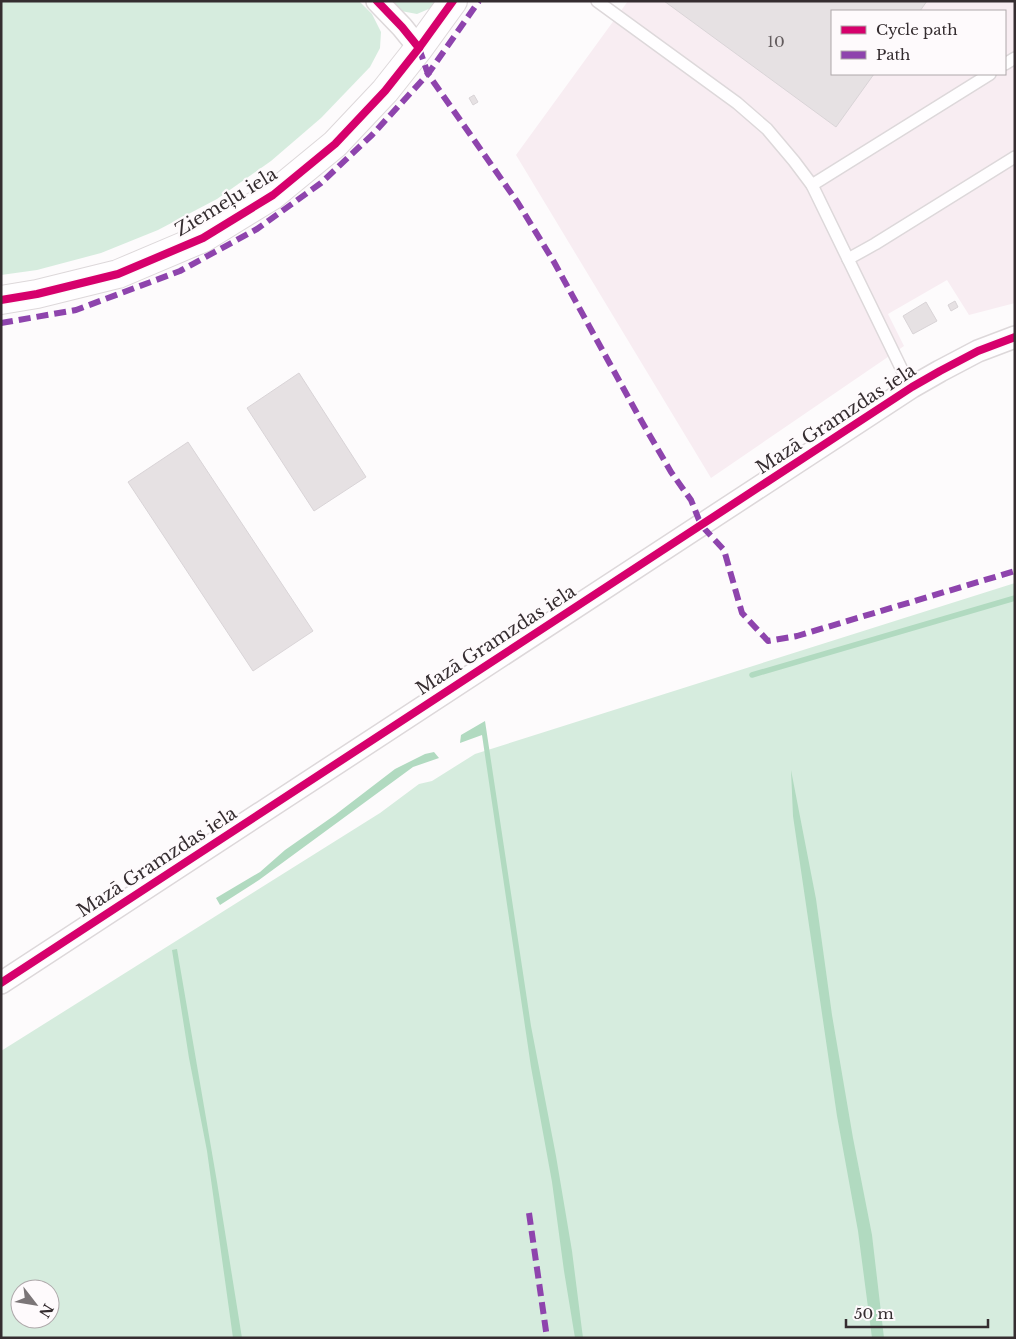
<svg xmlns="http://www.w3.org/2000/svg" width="1016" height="1339" viewBox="0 0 1016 1339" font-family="'Libre Baskerville',serif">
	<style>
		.built { fill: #f8edf2; fill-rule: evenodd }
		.green { fill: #d6ecde; fill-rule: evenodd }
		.water { fill: #b1dac0 }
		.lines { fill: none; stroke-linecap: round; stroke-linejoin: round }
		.stream { stroke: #b1dac0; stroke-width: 5.5 }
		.building { fill: #e6e1e3; stroke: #d9d4d7 }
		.service-casing { stroke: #ddd8da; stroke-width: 14 }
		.minor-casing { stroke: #ddd8da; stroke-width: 24 }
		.tertiary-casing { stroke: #ddd8da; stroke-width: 30 }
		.service { stroke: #fffeff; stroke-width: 11 }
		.minor { stroke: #fffeff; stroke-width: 21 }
		.tertiary { stroke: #fffeff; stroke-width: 28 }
		.quiet { stroke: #8e44ad; stroke-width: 6; stroke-dasharray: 12 6; stroke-linecap: butt }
		.cycleway-casing { stroke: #fefafc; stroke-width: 11 }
		.cycleway { stroke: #d6006c; stroke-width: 8 }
		.labels { text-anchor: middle; stroke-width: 4.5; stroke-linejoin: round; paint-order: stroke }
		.number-label { font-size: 15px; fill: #635c5e }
		.street-label { font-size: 18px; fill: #352d30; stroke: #fefafc }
	</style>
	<rect width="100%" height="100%" fill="#fdfbfc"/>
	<path class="built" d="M628,1H1015V303L969,315L947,280L888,314L904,346L711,478L516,155ZM832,11H1005V74H832Z"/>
	<g class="green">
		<path d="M1,1H359L372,14L381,32L380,48L370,67L321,118L271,161L217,199L158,230L101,253L37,270L1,275Z"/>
		<path d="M392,1H438L431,8L417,14L401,11Z"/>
		<path d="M1015,583V1338H1V1051L380,813L419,784L432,781L475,754ZM20,1289H50V1319H20Z"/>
	</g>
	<g class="water">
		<path d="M485,721L531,1026L556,1156L572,1251L583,1338H575L564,1271L552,1182L531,1067L482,735L460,743L461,735Z"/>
		<path d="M434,752L439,758L413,767L259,880L220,905L216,898L260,872L285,850L335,815L395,769L425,754Z"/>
		<path d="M791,770L816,899L832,1015L853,1138L872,1235L884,1338H872L858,1231L837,1116L793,816Z"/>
		<path d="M177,949L217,1182L242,1338H233L207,1151L189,1058L172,950Z"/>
	</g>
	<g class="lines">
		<path class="stream" d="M752,675L1015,598"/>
	</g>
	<g class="building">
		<path d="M664,1H927L920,11H832V74H874L836,127Z"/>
		<path d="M474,95L478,102L473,105L469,98Z"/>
		<path d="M955,301L958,307L951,311L948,305Z"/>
		<path d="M926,302L937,321L913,334L903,316Z"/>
		<path d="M299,373L366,477L314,511L247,408Z"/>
		<path d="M188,442L313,631L253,671L128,482Z"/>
	</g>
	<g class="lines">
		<defs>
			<g id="service">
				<path d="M597,1L737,103L767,129L794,161L812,185L904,374L912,387"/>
				<path d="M1005,64L1015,58"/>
				<path d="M812,185L990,74"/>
				<path d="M848,259L875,244L1015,157"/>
			</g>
			<g id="minor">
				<path d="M377,1L402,27L419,48"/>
				<path d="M1,983L912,387L940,371L978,351L1015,337"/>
			</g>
			<path id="tertiary" d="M1,300L37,294L118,274L203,238L273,195L335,144L385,91L419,48L453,1"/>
		</defs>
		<use href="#service" class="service-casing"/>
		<use href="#minor" class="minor-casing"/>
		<use href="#tertiary" class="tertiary-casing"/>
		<use href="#service" class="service"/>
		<use href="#minor" class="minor"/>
		<use href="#tertiary" class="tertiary"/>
		<g class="quiet">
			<path d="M419,48L428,74L518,203L554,262L638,415L671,472L691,500L701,525L724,550L742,613L768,641L797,636L1015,571"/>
			<path d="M1,323L76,310L180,271L257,229L321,183L372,135L428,74L479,1"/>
			<path d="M529,1213L547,1338"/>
		</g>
		<defs>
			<g id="cycleway">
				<path d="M377,1L402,27L419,48"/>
				<path d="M1,300L37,294L118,274L203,238L273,195L335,144L385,91L419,48L453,1"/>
				<path d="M1,983L912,387L940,371L978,351L1015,337"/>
			</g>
		</defs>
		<use href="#cycleway" class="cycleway-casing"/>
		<use href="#cycleway" class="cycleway"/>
	</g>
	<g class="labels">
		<g class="number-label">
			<text x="776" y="47">10</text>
		</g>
		<g class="street-label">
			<text transform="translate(226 202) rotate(-31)" y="6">Ziemeļu iela</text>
			<text transform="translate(836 419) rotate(-33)" y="6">Mazā Gramzdas iela</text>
			<text transform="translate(496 640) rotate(-33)" y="6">Mazā Gramzdas iela</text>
			<text transform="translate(157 862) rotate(-33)" y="6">Mazā Gramzdas iela</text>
		</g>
	</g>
	<rect width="1016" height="1339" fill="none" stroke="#352d30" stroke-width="5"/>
	<rect x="831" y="10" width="175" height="65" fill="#fefafc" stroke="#aea8aa"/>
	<rect x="841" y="26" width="25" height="8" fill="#d6006c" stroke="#aea8aa"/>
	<text x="876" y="35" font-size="15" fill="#352d30">Cycle path</text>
	<rect x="841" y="51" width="25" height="8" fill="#8e44ad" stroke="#aea8aa"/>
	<text x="876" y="60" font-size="15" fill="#352d30">Path</text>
	<g transform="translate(35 1304) rotate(121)"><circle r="24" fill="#fefafc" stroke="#aea8aa"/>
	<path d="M0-4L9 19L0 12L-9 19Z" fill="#7b7577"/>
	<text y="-8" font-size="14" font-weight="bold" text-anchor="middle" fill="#352d30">N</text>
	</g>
	<path d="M846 1319v8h142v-8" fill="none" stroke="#352d30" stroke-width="2.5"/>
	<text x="854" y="1319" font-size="15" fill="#352d30" stroke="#fefafc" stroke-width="4" paint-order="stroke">50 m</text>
</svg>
